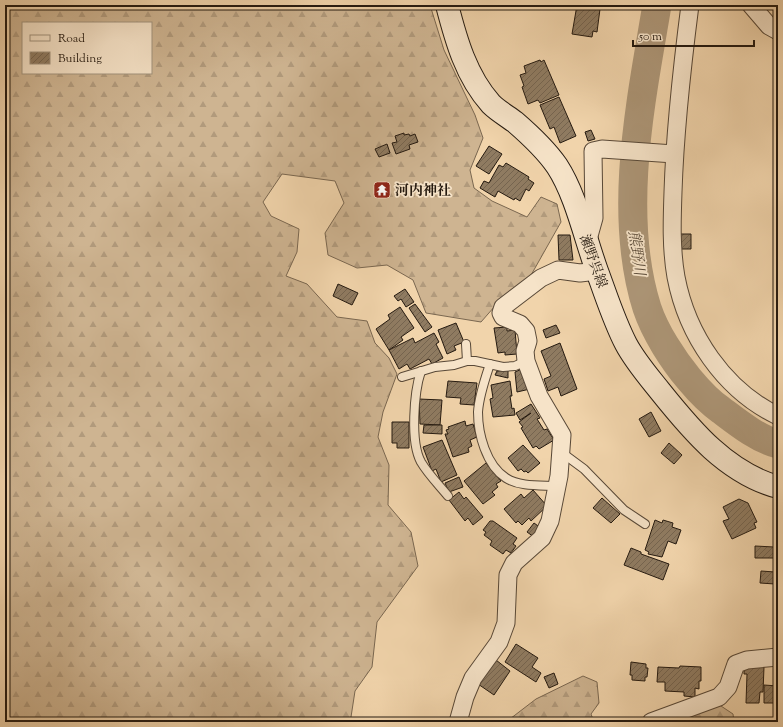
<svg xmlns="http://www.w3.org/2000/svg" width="783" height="727" viewBox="0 0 783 727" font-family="'Sorts Mill Goudy','Noto Serif JP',serif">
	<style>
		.forest { fill: url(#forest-firs); stroke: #7a6750; fill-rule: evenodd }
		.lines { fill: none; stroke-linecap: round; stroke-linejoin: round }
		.river { stroke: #ac9576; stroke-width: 29 }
		.building { fill: url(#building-hatch); stroke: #251a10 }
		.service-casing { stroke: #584837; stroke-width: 10 }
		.minor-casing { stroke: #584837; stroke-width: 19 }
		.secondary-casing { stroke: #251a10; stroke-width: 24 }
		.service { stroke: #f6e3c8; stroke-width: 8 }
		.minor { stroke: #f6e3c8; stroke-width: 17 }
		.secondary { stroke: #f6e3c8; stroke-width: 22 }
		.labels { text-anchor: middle; stroke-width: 3.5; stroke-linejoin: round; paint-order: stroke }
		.poi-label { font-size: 14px; font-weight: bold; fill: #251a10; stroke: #f6e3c8; text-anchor: start }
		.street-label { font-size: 14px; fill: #251a10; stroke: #f6e3c8 }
		.water-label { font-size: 15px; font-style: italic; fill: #5b4b39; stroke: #f6e3c8 }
	</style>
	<defs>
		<pattern id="forest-firs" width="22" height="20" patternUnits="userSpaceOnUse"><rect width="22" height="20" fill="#ceb491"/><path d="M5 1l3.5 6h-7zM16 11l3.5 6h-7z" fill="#b19a7c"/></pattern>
		<pattern id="building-hatch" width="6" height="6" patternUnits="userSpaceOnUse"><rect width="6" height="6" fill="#8f7b61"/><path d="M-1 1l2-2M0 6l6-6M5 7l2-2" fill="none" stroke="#75644f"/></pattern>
	</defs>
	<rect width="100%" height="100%" fill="#f1d4ab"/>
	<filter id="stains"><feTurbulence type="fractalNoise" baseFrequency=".005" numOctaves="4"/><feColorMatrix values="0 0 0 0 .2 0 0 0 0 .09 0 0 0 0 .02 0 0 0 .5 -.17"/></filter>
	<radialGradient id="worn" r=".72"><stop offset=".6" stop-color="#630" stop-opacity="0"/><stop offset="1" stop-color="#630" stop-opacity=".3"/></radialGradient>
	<g class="forest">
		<path d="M5,5H430L444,50L475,115L483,138L470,170L474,188L492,201L527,217L541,197L557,204L561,222L526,284L495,306L481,322L426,313L413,280L387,265L357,268L328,255L325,233L344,203L335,181L282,174L263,202L271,216L299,229L297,252L286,276L307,284L337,317L367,321L375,343L389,358L397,374L383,412L378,437L389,465L388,505L411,532L418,566L377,622L372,667L355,691L351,717L347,722H5ZM23,23H151V73H23Z"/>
		<path d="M583,676L597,682L599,703L591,714L594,722H506L536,699Z"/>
		<path d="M718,704L733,714L734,722H672Z"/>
	</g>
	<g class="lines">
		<path class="river" d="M657,5C641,101 617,213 647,308C655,332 673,360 689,379C699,391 708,401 721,410C737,422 758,439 778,444"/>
	</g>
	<g class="building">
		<path d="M577,5L600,9L597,32L593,31L592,37L572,34Z"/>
		<path d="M540,60L541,62L544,60L559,95L540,103L538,100L528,104L522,87L524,86L520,75L526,73L524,66Z"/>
		<path d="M559,97L576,136L560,143L554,127L550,129L540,105Z"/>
		<path d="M591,130L595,139L588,141L585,132Z"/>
		<path d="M404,133V135L409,134L410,136L415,134L418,142L409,145L410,149L396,154L392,143L397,142L395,136Z"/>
		<path d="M387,144L390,153L379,157L375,149Z"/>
		<path d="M489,146L502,154L489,174L476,166Z"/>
		<path d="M506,163L529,177L528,179L534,183L529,191L526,189L520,201L515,198L514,200L498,191L495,197L480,188L484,181L489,183L499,165L503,167Z"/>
		<path d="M679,234H691V249H680Z"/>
		<path d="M558,235H570L573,260H559Z"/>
		<path d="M338,284L358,293L352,305L333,296Z"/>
		<path d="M405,289L414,302L406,307L401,299L398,301L394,296Z"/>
		<path d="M415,304L432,327L425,332L409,308Z"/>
		<path d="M400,307L414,328L401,337L403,340L389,350L376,329L390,319L388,315Z"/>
		<path d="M456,323L464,342L454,346L456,350L447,354L438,330Z"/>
		<path d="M556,325L560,333L546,338L543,330Z"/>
		<path d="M507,327V331L515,330L517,354L505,355V352L498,353L494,328Z"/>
		<path d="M434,333L439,342L436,344L443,358L432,364L429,359L410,369L407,364L399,369L389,350L413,338L415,343Z"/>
		<path d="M560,343L577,389L561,396L558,387L548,391L544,379L551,376L541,351Z"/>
		<path d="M524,368L530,389L517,392L515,372Z"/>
		<path d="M508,370V378L495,375L497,371Z"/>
		<path d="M448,381L477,383L474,405L460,404L461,398L446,397Z"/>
		<path d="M510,381L512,396H510L512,409L514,408L515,415L493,417L490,399L493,398L491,385Z"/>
		<path d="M419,399L442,400L440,425L420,424Z"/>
		<path d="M531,404L540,418L537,419L544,430L547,429L554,440L539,449L536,446L533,448L521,428L523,427L519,422L531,413L520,420L516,413Z"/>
		<path d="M651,412L661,431L649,437L639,419Z"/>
		<path d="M465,421L466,426L473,424L477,437L470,440L472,446L468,448L469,452L453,457L445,434H448L446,430L449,429L448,427Z"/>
		<path d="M392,422H409V448H397V443H392Z"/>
		<path d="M424,425H442V434L423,433Z"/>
		<path d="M442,440L457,475L441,482L436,469L432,471L423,447Z"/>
		<path d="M669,443L682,455L674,464L661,453Z"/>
		<path d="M523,445L540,463L528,473L526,471L524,472L521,469L518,471L508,458Z"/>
		<path d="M486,463L501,481L496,484L498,487L492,492L495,495L483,504L464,481Z"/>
		<path d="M459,477L463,487L449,492L445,483Z"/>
		<path d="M533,490L547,506L531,521L529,518L522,525L518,521L516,523L504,509L521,494L524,498Z"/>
		<path d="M459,492L464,499L466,497L483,517L473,525L468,518L465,521L449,500Z"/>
		<path d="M602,498L620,514L611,523L593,508Z"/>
		<path d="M739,499L748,503L757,522L754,523L756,528L732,539L723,521L729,519L723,507Z"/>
		<path d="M655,520L662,523L663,520L673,523L672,527L681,530L676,544L668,541L662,557L648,554L649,552L645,550Z"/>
		<path d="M490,521H493L517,538L513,544L516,546L511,553L506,550L503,554L490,545L492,541L484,535L486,532L483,530Z"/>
		<path d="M534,523L541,528L534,537L527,532Z"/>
		<path d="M755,546L774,547V558H755Z"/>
		<path d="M631,548L641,552V554L669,564L663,580L624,565Z"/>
		<path d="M761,571L775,572V584L760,583Z"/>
		<path d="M516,644L538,658L532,667L541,673L536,682L505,662Z"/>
		<path d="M496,660L510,671L494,695L478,684Z"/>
		<path d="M631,662L646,664V668H648L647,677H645V681L632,680V675H630Z"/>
		<path d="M680,666L701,667V681H699V689L695,688V697L684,696V692L665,691V682H657L658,667L679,668Z"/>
		<path d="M744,666L764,667L763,692H760L759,703H746L747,674H744Z"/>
		<path d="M554,673L558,684L549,688L544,677Z"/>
		<path d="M764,685L778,686V703H764Z"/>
	</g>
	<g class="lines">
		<defs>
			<g id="service">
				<path d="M466,344L467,361"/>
				<path d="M490,364C485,379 479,396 478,412C478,434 486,465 506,478C520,487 541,485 557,486"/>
				<path d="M421,371C414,392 410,442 421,462C428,474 439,485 448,496"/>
				<path d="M402,377L435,367L454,365L467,361H475L503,367L515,366L526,361"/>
				<path d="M561,452L584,469L624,510L645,524"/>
			</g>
			<g id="minor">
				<path d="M690,5C682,67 675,129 673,192C672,220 671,249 676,277C687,335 724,390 778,416"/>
				<path d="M751,5L769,26L778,31"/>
				<path d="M587,243L594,218L593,151L602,149L674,154"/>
				<path d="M458,722L465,697L473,678L499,642L506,623L508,575L514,563L542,538L550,521L559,476L562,435L539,396L526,361L525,351L528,341L526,331L520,324L503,317L501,313L503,307L541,278L558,270L580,273L597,271"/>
				<path d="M651,722L719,697L728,687L736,664L747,660L778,657"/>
			</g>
			<path id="secondary" d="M447,5C456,40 466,76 491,104C498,111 507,116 515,122C530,135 546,150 557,166C576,195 585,238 597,271C606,295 614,321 626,344C635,361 648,376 660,391C692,431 727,473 778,487"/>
		</defs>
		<use href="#service" class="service-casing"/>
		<use href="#minor" class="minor-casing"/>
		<use href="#secondary" class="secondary-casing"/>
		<use href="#service" class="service"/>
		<use href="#minor" class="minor"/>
		<use href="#secondary" class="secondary"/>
	</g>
	<defs>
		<symbol id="temple-square" viewBox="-11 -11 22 22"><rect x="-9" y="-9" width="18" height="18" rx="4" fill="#8f2418" stroke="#f6e3c8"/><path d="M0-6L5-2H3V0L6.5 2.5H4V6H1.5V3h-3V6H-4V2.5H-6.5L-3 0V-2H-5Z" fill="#fff"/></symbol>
	</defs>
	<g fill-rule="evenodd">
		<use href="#temple-square" x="372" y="180" width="20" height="20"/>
	</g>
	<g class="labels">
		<g class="poi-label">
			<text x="395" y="195">河内神社</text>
		</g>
		<g class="street-label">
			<text transform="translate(594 261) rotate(70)" y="5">瀬野呉線</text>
		</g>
		<g class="water-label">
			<text transform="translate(637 253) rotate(82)" y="5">熊野川</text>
		</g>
	</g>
	<rect width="783" height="727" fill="none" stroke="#f1d4ab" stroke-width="20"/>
	<rect x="6" y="6" width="771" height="715" fill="none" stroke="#251a10" stroke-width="2"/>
	<rect x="10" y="10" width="763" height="707" fill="none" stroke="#251a10"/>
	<rect x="22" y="22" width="130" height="52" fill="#f6e3c8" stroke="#a2937e"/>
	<rect x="30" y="35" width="20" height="6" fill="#f6e3c8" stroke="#a2937e"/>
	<text x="58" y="42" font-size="12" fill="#251a10">Road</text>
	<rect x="30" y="52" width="20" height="12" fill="url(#building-hatch)" stroke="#a2937e"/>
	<text x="58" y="62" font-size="12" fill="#251a10">Building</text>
	<path d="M633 40v6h121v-6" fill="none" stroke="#251a10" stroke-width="2"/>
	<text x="639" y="40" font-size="12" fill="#251a10" stroke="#f6e3c8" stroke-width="3" paint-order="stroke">50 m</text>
	<rect width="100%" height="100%" filter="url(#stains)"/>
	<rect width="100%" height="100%" fill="url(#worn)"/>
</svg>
